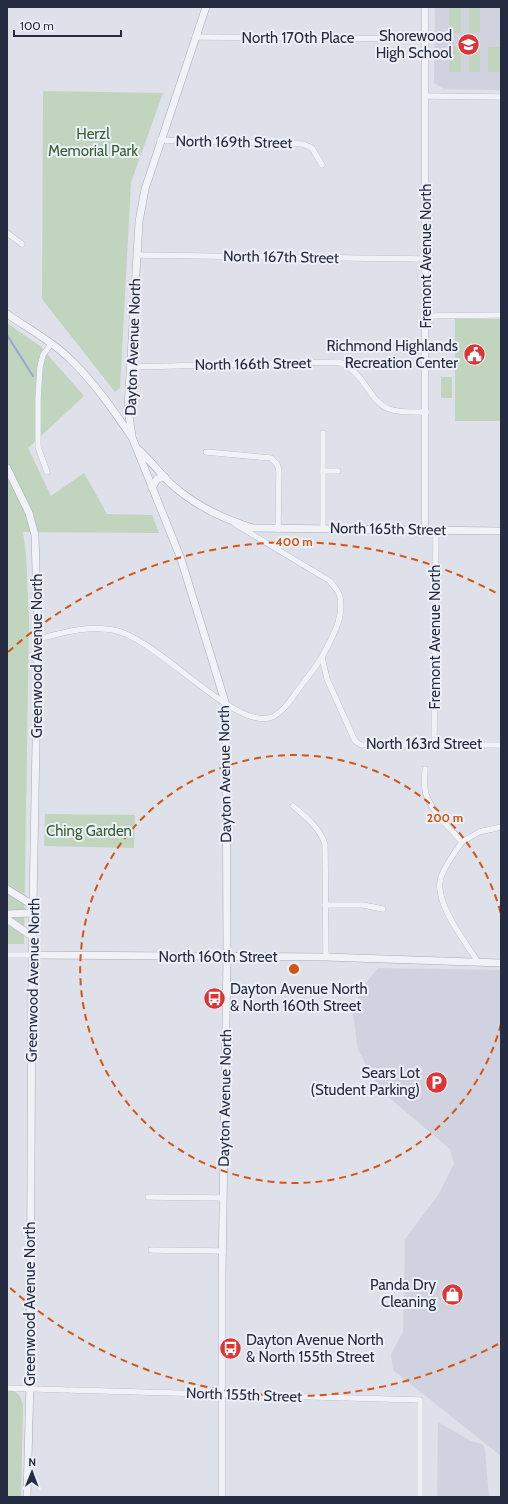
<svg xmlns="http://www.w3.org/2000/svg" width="508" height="1504" viewBox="0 0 508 1504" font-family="Cabin,sans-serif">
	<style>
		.built { fill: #d0d3df }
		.green { fill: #c0d4be }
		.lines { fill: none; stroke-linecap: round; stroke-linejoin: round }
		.stream { stroke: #95a8ce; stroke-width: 2 }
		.minor-casing { stroke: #a6abb7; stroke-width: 6 }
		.tertiary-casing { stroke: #a6abb7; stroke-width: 8 }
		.minor { stroke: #f1f2f7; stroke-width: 5.5 }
		.tertiary { stroke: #f1f2f7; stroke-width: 7 }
		.ring { fill: none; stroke: #d45411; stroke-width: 2; stroke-dasharray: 7 5 }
		.labels { text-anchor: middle; stroke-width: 4; stroke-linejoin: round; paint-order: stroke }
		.poi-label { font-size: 15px; fill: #252c42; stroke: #edf0f7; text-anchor: end }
		.street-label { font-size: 15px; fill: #252c42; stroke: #edf0f7 }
		.park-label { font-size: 15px; fill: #335f31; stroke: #edf0f7 }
		.centre { fill: #d45411; stroke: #edf0f7; stroke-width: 2 }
		.ring-label { font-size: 12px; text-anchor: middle; font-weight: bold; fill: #d45411; stroke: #edf0f7; stroke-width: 4; stroke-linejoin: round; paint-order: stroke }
	</style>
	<rect width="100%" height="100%" fill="#dee1e9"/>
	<g class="built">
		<path d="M435,7H501V90L444,89L434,83Z"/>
		<path d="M378,968L501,970V1456L393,1370L391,1354L403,1332L405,1239L438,1195L454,1164L450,1149L387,1096L376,1082L358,1050L353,1014L361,989Z"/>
		<path d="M438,1422L471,1441L482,1444L485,1449L489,1497H437Z"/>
	</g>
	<g class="green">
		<rect x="449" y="8" width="12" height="25"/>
		<rect x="469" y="8" width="11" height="25"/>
		<rect x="449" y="47" width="12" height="25"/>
		<rect x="469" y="47" width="11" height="25"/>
		<rect x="488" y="47" width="12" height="25"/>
		<path d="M43,91L163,93L131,182L120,388L115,392L42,299Z"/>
		<rect x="455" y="319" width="46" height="102"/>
		<path d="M7,323L40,346L84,396L28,448L51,496L84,473L107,514L152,515L159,533L23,532L26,554L29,618L24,944H7Z"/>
		<rect x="441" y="377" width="11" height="21"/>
		<path d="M45,814L135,815L134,848L44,846Z"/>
		<path d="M7,1390C17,1391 21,1395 23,1405L21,1497H7Z"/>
	</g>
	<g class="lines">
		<path class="stream" d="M7,335L33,376"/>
		<defs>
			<g id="minor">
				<path d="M195,37L425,39"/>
				<path d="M426,96L501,97"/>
				<path d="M160,140L303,144L312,148L322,165"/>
				<path d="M7,233L22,244"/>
				<path d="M137,255L425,259"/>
				<path d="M426,316L501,315"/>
				<path d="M131,367L338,362C364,370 369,402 389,409C401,413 414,412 426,412"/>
				<path d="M206,452L271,458L277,464L279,471L278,529"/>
				<path d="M323,471H338"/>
				<path d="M47,472L38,447V399L40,367L43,355L51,344"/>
				<path d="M323,528V433"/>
				<path d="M38,639C62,633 88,625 113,630C157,637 235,732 272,717C285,711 293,696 301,686C309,675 319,664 325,651C334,634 344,616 340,597C339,591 333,586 330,581L235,524"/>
				<path d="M322,657L327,679L355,741L361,745H501"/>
				<path d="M434,744L436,530"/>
				<path d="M425,769C425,779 423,789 427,797C434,814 450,828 462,842L479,832L501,827"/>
				<path d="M293,806C307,818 319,827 325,844L326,957"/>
				<path d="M462,842C454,853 446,864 441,877C433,902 465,941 478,962"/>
				<path d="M325,905H363L383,909"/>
				<path d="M7,955H32"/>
				<path d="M148,1197L223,1198"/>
				<path d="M151,1250L223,1251"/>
				<path d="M7,1388L66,1390"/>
				<path d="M69,1390L420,1400V1497"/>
			</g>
			<g id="tertiary">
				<path d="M206,7L145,189L139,222L128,408L132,437L181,559L226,705L227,958L222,1274V1497"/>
				<path d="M425,7V530"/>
				<path d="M7,314C29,329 55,343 74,363C96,385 113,410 131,436"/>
				<path d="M138,449C150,460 159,472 170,483C194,505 223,519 253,528L501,531"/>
				<path d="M7,468L29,513L35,535L38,639L32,955L30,1382L27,1497"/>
				<path d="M152,488L157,479L165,477"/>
				<path d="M7,889L34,906"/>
				<path d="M7,914L33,913"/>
				<path d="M7,919L33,937"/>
				<path d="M32,955L326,957L501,963"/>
			</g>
		</defs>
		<use href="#minor" class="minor-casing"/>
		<use href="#tertiary" class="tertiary-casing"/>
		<use href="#minor" class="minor"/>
		<use href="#tertiary" class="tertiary"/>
	</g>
	<g class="ring">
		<path d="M501 1024A214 214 0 1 1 501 914"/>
		<path d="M498 1344A427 427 0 0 1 8 1286M8 652A427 427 0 0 1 498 594"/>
	</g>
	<defs>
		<symbol id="school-disc" viewBox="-11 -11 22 22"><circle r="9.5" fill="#dd3436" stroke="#edf0f7"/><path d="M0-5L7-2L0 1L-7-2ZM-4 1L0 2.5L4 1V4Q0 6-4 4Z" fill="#fff"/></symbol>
		<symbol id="civic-disc" viewBox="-11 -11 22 22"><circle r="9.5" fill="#dd3436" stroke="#edf0f7"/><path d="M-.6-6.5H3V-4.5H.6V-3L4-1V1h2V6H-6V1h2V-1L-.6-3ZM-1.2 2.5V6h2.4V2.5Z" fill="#fff"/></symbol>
		<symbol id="bus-disc" viewBox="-11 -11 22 22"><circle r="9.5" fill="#dd3436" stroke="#edf0f7"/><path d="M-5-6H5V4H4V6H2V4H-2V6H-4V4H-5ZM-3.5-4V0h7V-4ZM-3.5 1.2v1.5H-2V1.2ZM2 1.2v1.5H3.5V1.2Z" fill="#fff"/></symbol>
		<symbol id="parking-disc" viewBox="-11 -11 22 22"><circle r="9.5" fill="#dd3436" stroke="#edf0f7"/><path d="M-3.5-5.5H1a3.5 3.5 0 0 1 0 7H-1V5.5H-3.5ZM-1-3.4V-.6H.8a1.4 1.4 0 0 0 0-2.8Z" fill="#fff"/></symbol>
		<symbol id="shop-disc" viewBox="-11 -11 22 22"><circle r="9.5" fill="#dd3436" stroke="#edf0f7"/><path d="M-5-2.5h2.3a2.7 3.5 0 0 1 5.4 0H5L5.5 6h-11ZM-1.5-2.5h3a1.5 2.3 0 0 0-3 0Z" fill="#fff"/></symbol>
	</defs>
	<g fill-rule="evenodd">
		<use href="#school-disc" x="456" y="32" width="25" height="25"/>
		<use href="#civic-disc" x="462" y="342" width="25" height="25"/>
		<use href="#bus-disc" x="202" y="986" width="25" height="25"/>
		<use href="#parking-disc" x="424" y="1070" width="25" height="25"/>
		<use href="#shop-disc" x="440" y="1282" width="25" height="25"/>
		<use href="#bus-disc" x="218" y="1336" width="25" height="25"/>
	</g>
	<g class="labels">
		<g class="poi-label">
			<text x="452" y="41">Shorewood<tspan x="452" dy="17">High School</tspan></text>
			<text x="458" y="351">Richmond Highlands<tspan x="458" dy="17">Recreation Center</tspan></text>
			<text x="230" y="994" text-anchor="start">Dayton Avenue North<tspan x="230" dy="17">&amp; North 160th Street</tspan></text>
			<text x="420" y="1078">Sears Lot<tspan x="420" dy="17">(Student Parking)</tspan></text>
			<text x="436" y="1290">Panda Dry<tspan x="436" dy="17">Cleaning</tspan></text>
			<text x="246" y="1345" text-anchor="start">Dayton Avenue North<tspan x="246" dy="17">&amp; North 155th Street</tspan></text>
		</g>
		<g class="street-label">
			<text x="298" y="43">North 170th Place</text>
			<text transform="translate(234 142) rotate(1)" y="5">North 169th Street</text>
			<text transform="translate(426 256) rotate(-90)" y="5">Fremont Avenue North</text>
			<text transform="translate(281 257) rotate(1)" y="5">North 167th Street</text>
			<text transform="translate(133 347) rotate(-88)" y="5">Dayton Avenue North</text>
			<text transform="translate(253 364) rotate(-1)" y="5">North 166th Street</text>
			<text transform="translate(388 529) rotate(1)" y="5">North 165th Street</text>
			<text transform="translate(435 637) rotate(-90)" y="5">Fremont Avenue North</text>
			<text transform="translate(37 656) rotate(-90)" y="5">Greenwood Avenue North</text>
			<text x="424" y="749">North 163rd Street</text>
			<text transform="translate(225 774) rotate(-91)" y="5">Dayton Avenue North</text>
			<text x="218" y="962">North 160th Street</text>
			<text transform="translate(33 980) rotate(-89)" y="5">Greenwood Avenue North</text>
			<text transform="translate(225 1098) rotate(-89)" y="5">Dayton Avenue North</text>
			<text transform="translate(30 1304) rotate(-90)" y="5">Greenwood Avenue North</text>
			<text transform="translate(244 1395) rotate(2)" y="5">North 155th Street</text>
		</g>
		<g class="park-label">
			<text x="93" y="139">Herzl<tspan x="93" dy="17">Memorial Park</tspan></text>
			<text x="89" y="836">Ching Garden</text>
		</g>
	</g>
	<circle cx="294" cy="969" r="6" class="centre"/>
	<g class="ring-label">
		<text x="294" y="546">400 m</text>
		<text x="445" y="822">200 m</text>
	</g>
	<rect width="508" height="1504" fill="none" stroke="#252c42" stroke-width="16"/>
	<g transform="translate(32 1472) rotate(1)" stroke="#edf0f7" stroke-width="3" paint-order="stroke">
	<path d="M0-3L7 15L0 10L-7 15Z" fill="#252c42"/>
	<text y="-6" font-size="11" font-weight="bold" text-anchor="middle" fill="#252c42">N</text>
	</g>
	<path d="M14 30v6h107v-6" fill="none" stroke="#252c42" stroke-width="2"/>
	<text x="20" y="30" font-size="12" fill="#252c42" stroke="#edf0f7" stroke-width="3" paint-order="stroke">100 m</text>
</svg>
